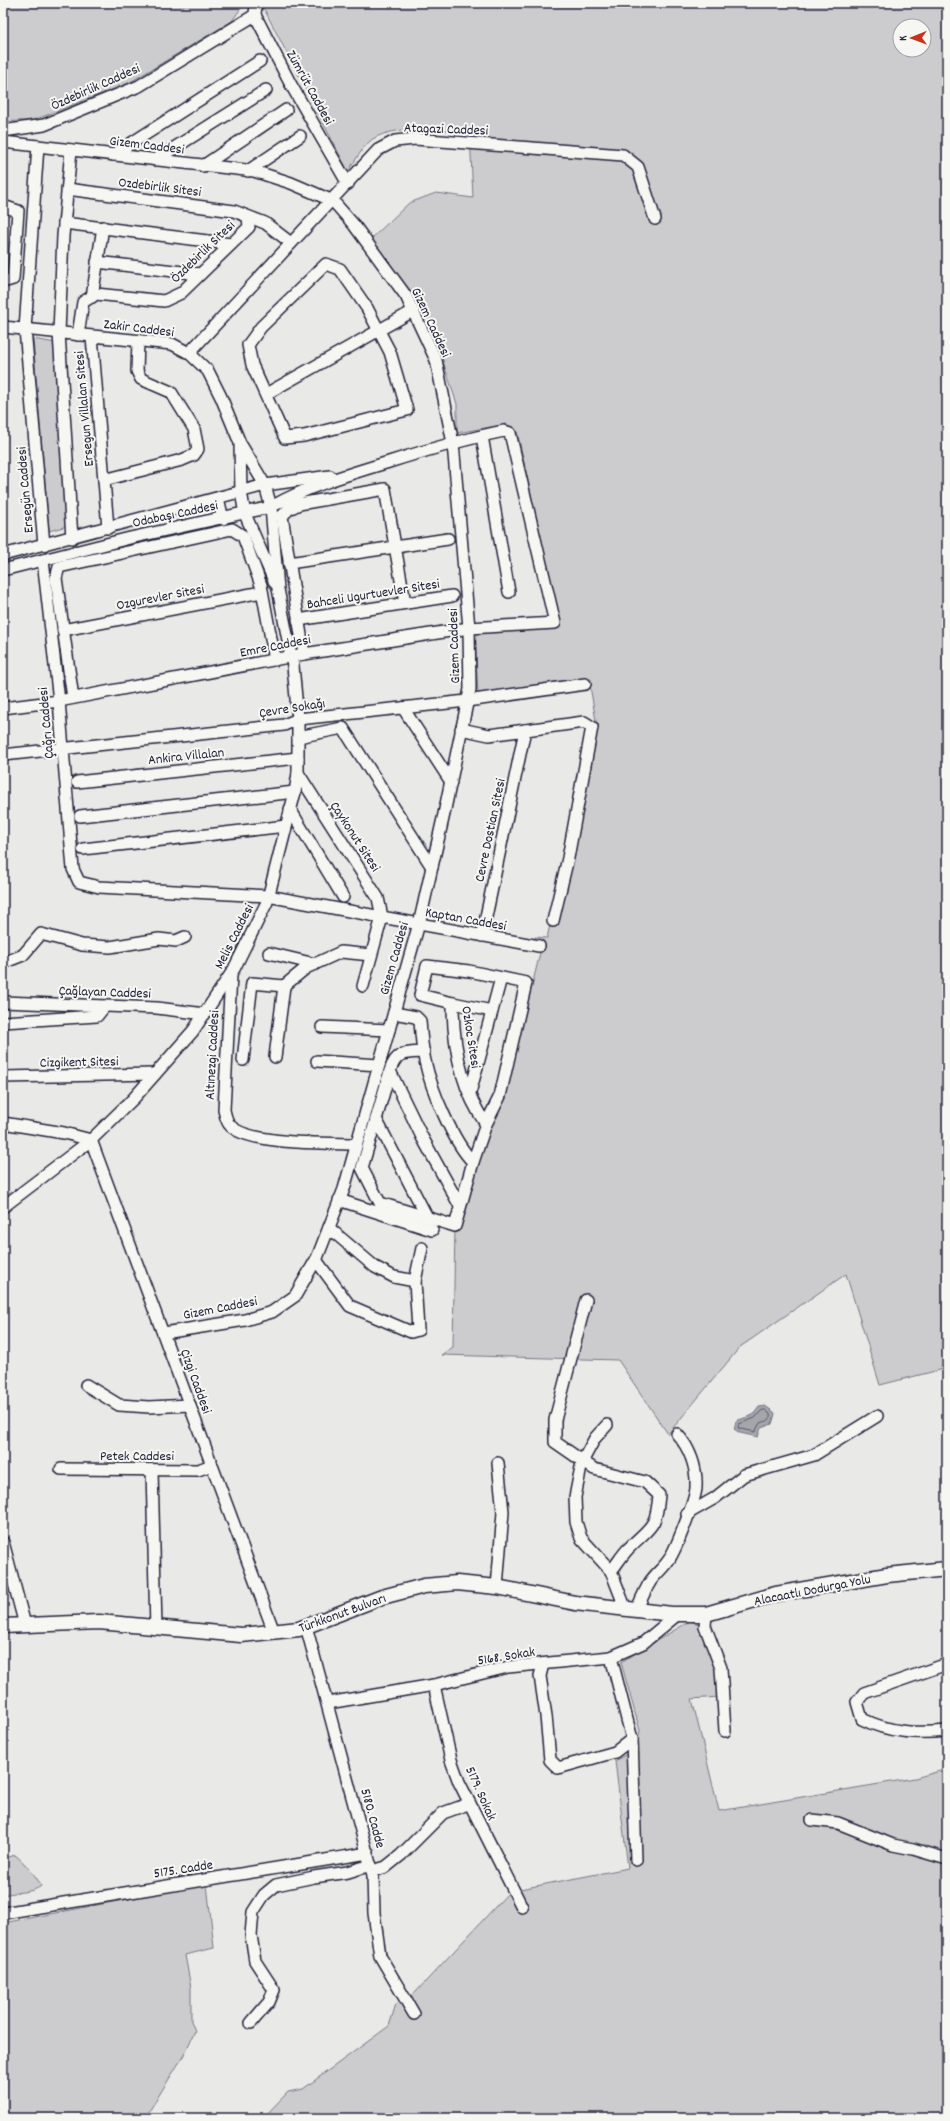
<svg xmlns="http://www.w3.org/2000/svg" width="950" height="2121" viewBox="0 0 950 2121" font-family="Dekko,sans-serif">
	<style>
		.green { fill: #ccccce; stroke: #777784; fill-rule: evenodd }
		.water { fill: #a5a5ac; stroke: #71717f }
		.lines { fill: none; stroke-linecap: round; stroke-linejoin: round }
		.shore { stroke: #565668; stroke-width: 1 }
		.minor-casing { stroke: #22223b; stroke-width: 14 }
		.tertiary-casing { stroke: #22223b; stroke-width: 17 }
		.minor { stroke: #f6f6f2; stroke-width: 11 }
		.tertiary { stroke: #f6f6f2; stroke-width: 14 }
		.labels { text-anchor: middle; stroke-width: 4; stroke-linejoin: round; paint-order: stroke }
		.street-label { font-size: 14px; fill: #22223b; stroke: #f6f6f2 }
	</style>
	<rect width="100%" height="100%" fill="#e9e9e7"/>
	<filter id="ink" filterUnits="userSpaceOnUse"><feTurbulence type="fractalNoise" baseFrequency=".025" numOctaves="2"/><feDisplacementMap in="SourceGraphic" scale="8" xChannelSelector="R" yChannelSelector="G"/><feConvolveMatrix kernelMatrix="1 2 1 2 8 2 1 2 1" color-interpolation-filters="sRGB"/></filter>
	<g filter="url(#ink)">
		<g class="green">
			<path d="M3,3H947V1368L880,1385L846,1274L740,1347L668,1434L618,1360L441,1355L453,1347L455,1226L479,1156L506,1092L540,953L534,951L535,937L547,938L596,721L590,686L591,679L478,694L475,633L560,625L517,431L506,424L457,433V404L428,316L371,239L409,203L436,193L473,198L470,133C445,130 387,123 368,143C360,151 355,162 348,171L262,5L241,8L232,21L127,84L34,120L3,122ZM900,26H924V50H900Z"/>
			<path d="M33,339L56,343L67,526L49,531Z"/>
			<path d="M690,1621L702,1625L718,1672L719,1697L692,1699L719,1811L915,1778L947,1769V2118H263L288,2092L303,2089L389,2026L396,2004L414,1994L510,1891L628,1868L615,1761L636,1749L640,1731L621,1662Z"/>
			<path d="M15,1855C22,1860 39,1879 41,1886C33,1893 14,1892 3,1895V1859Z"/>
			<path d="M207,1884L214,1948L185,1955L191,1988V2021L195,2031L185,2053L145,2118H3V1923Z"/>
		</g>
		<path class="water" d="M765,1406L774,1412L775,1414L772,1424L761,1428L758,1437L740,1433L734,1429L736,1421L753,1415L759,1407Z"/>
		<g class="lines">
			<path class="shore" d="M765,1410L770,1414C771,1423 766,1420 760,1423L755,1432L738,1428L739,1424L755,1418L761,1411Z"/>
			<defs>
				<g id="minor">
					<path d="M256,3L255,15L290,83L348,184"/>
					<path d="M3,131L44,125L139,86L255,15"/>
					<path d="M3,142L254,171L291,183L333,201L354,225L406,296L436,360L453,443L469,628L470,689L444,814L420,920L344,1189L317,1258L295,1296L272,1312L245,1320L164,1333"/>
					<path d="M38,146L25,329L44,545"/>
					<path d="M71,150L63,236L59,333L72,538"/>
					<path d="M113,155L260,61"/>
					<path d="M155,160L266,90"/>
					<path d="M203,166L286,110"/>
					<path d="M248,171L300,136"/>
					<path d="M67,189L234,211L265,223L291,243"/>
					<path d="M3,206L18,211L13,279L3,282"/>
					<path d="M64,223L231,244"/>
					<path d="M97,262L200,274"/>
					<path d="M326,264L340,269L367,308L390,352L407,410L304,436L285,438L252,365L248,345L261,327Z"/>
					<path d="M92,297L103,227"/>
					<path d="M3,327L172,344L189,353L208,371L221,397L240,443L265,485L271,507L278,589L293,666L298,719V773L295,792L267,902L234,969L193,1031L134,1098L91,1140L3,1207"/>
					<path d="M78,335L83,302L96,294L164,301L181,293L249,227L248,217"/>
					<path d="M92,337L108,528"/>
					<path d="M189,353L378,150L395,141L415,139L623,155L638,167L655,219"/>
					<path d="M266,394L413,311"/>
					<path d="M482,436L509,592"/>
					<path d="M240,445L241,492L245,514L275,583"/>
					<path d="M104,480L182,460L194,455L198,449L194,429L171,392L141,379L137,371L138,341"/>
					<path d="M218,498L223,519"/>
					<path d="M3,555L265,485L330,476"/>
					<path d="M43,560L59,701L73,869L79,882L99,887L268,896L539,946"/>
					<path d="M289,563L448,539"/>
					<path d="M3,570L130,538L271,507C308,486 349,474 389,462C427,450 465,439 504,431L510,433L555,623L469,628L304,654L59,701L3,708"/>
					<path d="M298,620L452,596"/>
					<path d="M63,630L262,592"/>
					<path d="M304,654L282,516L289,509L299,504L385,489L405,603"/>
					<path d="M73,698L56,578L59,567L232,529L243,536L261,585L275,660"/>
					<path d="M403,708L451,782"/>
					<path d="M461,729L489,735L584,722L592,727L568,858L553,921"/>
					<path d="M298,737L343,728L432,867"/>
					<path d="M3,755L284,725L298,719L467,701L585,684"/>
					<path d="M298,773L378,898L382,917L363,986"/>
					<path d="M77,782L298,758"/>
					<path d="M290,809L343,897"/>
					<path d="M80,816L295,792"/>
					<path d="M83,849L286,826"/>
					<path d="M482,936L525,730"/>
					<path d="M269,953L315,964"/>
					<path d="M3,963L23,955L41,934L82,945L110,947L159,939L176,941L185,937"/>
					<path d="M231,975L224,1110C225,1114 226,1120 229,1124C244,1145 330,1143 356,1144"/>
					<path d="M3,1002L157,1008L205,1014"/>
					<path d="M453,1003L492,1011"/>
					<path d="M394,1013L416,1017L420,1021C421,1035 422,1048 425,1061C431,1089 453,1142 473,1162"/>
					<path d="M3,1022L97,1016L105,1006"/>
					<path d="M322,1027L389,1030"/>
					<path d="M424,1052C406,1053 396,1051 390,1071L362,1168L380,1203L455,1226L473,1162L486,1124C461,1089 453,1045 453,1003L420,995L427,966L469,971L526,983L500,1096L486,1124"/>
					<path d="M275,1057L284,986L306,968L341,952L371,955"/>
					<path d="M243,1060L252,983L284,986"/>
					<path d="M317,1061L379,1065"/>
					<path d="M390,1071L422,1137L460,1206"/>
					<path d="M3,1077L155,1074"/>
					<path d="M470,1093L501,978"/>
					<path d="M376,1119L427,1217"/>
					<path d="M3,1123L64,1133L91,1140"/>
					<path d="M91,1140L274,1632"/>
					<path d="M339,1200L432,1230"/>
					<path d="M329,1228L375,1267L394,1277L415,1281"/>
					<path d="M316,1260L350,1306L411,1332L418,1330L415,1281L422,1248"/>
					<path d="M586,1300L555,1420V1442L594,1469L645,1482L659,1495C656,1530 650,1526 628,1549C622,1555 617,1564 611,1571"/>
					<path d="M86,1385L119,1405L149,1407L190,1405"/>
					<path d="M607,1425L595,1438L582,1462L575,1497L576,1522L581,1538L611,1571L625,1607"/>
					<path d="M61,1469L198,1470L212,1465"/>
					<path d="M152,1470L156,1628"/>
					<path d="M687,1514L715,1498L744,1475L814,1455L877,1416"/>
					<path d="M3,1542L25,1625"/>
					<path d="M497,1587L503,1512L498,1463"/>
					<path d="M637,1609C641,1600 645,1590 650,1582C656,1573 664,1568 670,1558C677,1546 696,1499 696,1487C697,1468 690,1448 677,1434"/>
					<path d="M706,1614L705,1626L721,1668L725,1731"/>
					<path d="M306,1626L373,1875L374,1913L380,1956L414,2014"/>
					<path d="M543,1664L540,1676L546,1716L550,1760L558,1768L615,1752L632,1739L611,1657"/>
					<path d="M947,1664L864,1693L857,1702L862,1719C890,1733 917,1734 947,1731"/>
					<path d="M434,1685L451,1760L459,1782L522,1907"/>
					<path d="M328,1703L434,1685L508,1667L611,1657L643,1643L678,1614"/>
					<path d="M632,1739L636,1860"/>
					<path d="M812,1820L838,1823L893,1845L913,1849L947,1859"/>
					<path d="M373,1871L386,1867L401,1855L443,1813L468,1804"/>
					<path d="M3,1913L368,1853"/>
					<path d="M251,2023L269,2002L274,1990L255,1961L251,1935L253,1912L264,1895L276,1885L314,1877L348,1872L371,1865"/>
				</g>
				<path id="tertiary" d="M3,1626L99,1622L241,1635L299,1629L382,1597L424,1586L457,1583L497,1587L575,1603L672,1614H706L776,1594L887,1575L947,1569"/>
			</defs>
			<use href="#minor" class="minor-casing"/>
			<use href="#tertiary" class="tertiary-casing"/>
			<use href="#minor" class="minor"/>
			<use href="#tertiary" class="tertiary"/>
		</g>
	</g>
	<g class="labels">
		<g class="street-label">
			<text transform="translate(95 86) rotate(-24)" y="5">Özdebirlik Caddesi</text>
			<text transform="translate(311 87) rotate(61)" y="5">Zümrüt Caddesi</text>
			<text transform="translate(446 128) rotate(2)" y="5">Atagazi Caddesi</text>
			<text transform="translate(147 144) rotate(7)" y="5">Gizem Caddesi</text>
			<text transform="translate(160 186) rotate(7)" y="5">Ozdebirlik Sitesi</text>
			<text transform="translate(202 251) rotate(-44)" y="5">Özdebirlik Sitesi</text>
			<text transform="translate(432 322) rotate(65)" y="5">Gizem Caddesi</text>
			<text transform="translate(139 327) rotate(7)" y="5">Zakir Caddesi</text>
			<text transform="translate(83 409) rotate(-95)" y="5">Ersegun Villalan Sitesi</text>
			<text transform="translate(24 490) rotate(-95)" y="5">Ersegün Caddesi</text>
			<text transform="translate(175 513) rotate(-12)" y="5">Odabaşı Caddesi</text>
			<text transform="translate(373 593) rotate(-9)" y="5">Bahceli Ugurtuevler Sitesi</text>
			<text transform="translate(160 596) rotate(-11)" y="5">Ozgurevler Sitesi</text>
			<text transform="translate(275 645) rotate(-11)" y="5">Emre Caddesi</text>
			<text transform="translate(453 646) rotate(-92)" y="5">Gizem Caddesi</text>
			<text transform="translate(292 707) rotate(-9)" y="5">Çevre Sokağı</text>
			<text transform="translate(45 723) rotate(-95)" y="5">Çağrı Caddesi</text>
			<text transform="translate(186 755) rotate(-6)" y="5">Ankira Villalan</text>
			<text transform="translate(489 830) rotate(-78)" y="5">Cevre Dostian Sitesi</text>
			<text transform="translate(356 836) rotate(57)" y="5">Çaykonut Sitesi</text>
			<text transform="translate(466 918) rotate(10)" y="5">Kaptan Caddesi</text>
			<text transform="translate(233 936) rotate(-63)" y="5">Melis Caddesi</text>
			<text transform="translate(393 958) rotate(-74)" y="5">Gizem Caddesi</text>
			<text transform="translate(105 991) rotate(2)" y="5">Çağlayan Caddesi</text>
			<text transform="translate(472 1037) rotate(81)" y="5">Ozkoc Sitesi</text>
			<text transform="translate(211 1055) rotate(-87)" y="5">Altınezgi Caddesi</text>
			<text transform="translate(79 1061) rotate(-1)" y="5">Cizgikent Sitesi</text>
			<text transform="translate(220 1307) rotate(-11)" y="5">Gizem Caddesi</text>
			<text transform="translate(197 1381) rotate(70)" y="5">Çizgi Caddesi</text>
			<text x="137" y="1460">Petek Caddesi</text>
			<text transform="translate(812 1589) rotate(-11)" y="5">Alacaatlı Dodurga Yolu</text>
			<text transform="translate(342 1612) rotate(-20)" y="5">Türkkonut Bulvarı</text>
			<text transform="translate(506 1655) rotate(-9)" y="5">5168. Sokak</text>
			<text transform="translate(482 1793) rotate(66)" y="5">5179. Sokak</text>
			<text transform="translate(374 1818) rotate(75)" y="5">5180. Cadde</text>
			<text transform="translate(183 1868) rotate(-9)" y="5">5175. Cadde</text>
		</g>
	</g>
	<rect width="950" height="2121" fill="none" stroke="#f6f6f2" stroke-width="16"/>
	<rect x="8" y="8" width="934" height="2105" fill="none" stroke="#22223b" stroke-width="1.5" filter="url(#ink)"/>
	<g transform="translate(912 38) rotate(269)"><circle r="19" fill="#f6f6f2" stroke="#a1a1a9"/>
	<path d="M0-3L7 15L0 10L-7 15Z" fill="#c8321e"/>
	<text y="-6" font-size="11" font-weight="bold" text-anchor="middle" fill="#22223b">K</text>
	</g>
</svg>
